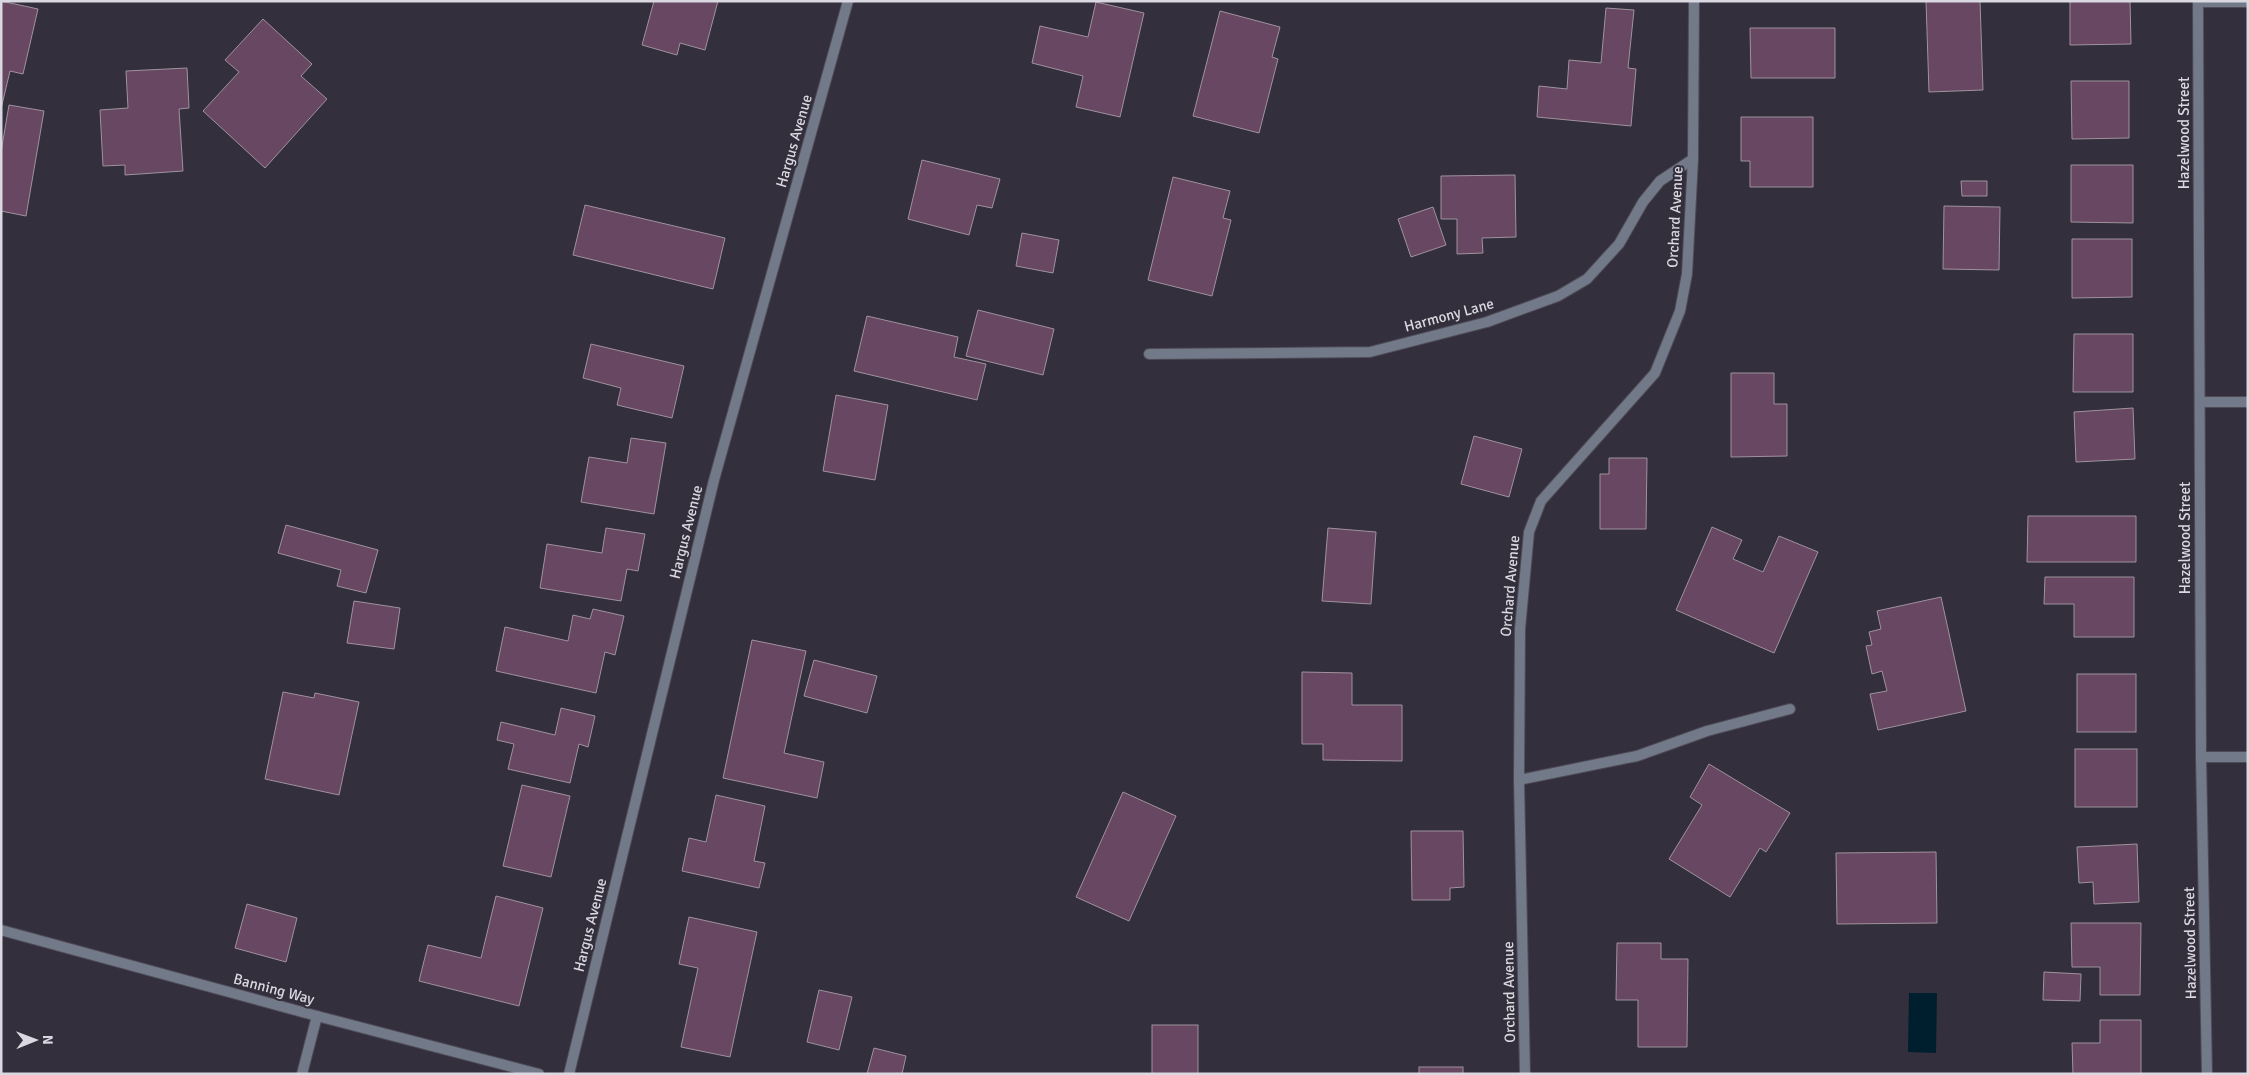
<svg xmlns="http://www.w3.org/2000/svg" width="2249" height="1075" viewBox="0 0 2249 1075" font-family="Signika,sans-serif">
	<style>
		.water { fill: #001f2e }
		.building { fill: #674762; stroke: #a0929e }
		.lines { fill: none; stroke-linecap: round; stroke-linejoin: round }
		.lane-casing { stroke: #4e4a56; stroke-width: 12 }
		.street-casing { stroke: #4e4a56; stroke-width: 12 }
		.lane { stroke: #727989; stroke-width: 10 }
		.street { stroke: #727989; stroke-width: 10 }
		.labels { text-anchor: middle; stroke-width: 4; stroke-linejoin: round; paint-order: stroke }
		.street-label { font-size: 15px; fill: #dad8e0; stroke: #332f3c }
	</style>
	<rect width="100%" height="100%" fill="#332f3c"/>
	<path class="water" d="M1909,993H1937L1936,1053L1908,1052Z"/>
	<g class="building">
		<path d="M1,1L38,9L23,74L10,71L1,109Z"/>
		<path d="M654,1H718L705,50L680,43L677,55L642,45Z"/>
		<path d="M1926,1H1980L1983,90L1929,92Z"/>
		<path d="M2070,1H2130L2131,44L2070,45Z"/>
		<path d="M1096,2L1144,13L1120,117L1076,107L1083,76L1032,63L1040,26L1088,37Z"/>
		<path d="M1606,8L1634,10L1628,68L1636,69L1631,126L1537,117L1539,86L1567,89L1569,60L1601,63Z"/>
		<path d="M1220,11L1280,27L1272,57L1278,59L1259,133L1193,116Z"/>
		<path d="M263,19L312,64L301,76L327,99L265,168L203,111L239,72L225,60Z"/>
		<path d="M1750,28H1835V78H1751Z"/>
		<path d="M187,68L189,108L179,109L183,171L125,175V165L103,166L100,110L128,108L126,71Z"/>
		<path d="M2071,81H2129V138L2072,139Z"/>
		<path d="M9,105L44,111L26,216L1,211V152Z"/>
		<path d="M1741,117H1813V187H1750V161H1741Z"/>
		<path d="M922,160L1000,179L992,208L977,205L969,235L908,219Z"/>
		<path d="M2071,165H2133V223L2071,222Z"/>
		<path d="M1515,175L1516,237L1482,238L1483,253L1457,254V219H1441V176Z"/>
		<path d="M1173,177L1230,191L1223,218L1231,220L1212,296L1148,280Z"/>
		<path d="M1961,181H1987V196H1962Z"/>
		<path d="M585,205L725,238L713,289L573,255Z"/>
		<path d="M1944,206L2000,207L1999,270L1943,269Z"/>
		<path d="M1433,207L1446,245L1411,257L1398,219Z"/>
		<path d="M1022,233L1059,240L1053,273L1016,266Z"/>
		<path d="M2072,239H2132V297L2072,298Z"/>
		<path d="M978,310L1054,329L1043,375L966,356Z"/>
		<path d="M867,316L958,337L954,357L986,364L977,400L854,371Z"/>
		<path d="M2074,334H2133V392H2073Z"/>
		<path d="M591,344L684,366L672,418L617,405L621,388L583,378Z"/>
		<path d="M1731,373H1774V404H1787V456L1731,457Z"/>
		<path d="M836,395L888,405L875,480L823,471Z"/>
		<path d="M2133,408L2135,459L2076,462L2074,412Z"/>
		<path d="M1474,436L1522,449L1509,497L1461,484Z"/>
		<path d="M631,438L666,443L654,514L581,502L589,457L627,463Z"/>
		<path d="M1609,458H1647L1646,529H1600V474H1609Z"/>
		<path d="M2028,516H2136V562H2027Z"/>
		<path d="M286,525L378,550L366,593L337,586L341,570L278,553Z"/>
		<path d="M1712,527L1742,540L1733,559L1763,572L1779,536L1818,552L1774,653L1676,610Z"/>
		<path d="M606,528L645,534L638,571L627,569L621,601L540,588L547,544L602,553Z"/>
		<path d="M1328,528L1376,532L1371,604L1322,601Z"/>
		<path d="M2045,577H2134V637H2074V604H2044Z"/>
		<path d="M1941,597L1966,711L1878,730L1870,694L1887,691L1882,671L1872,674L1866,646L1872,645L1869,632L1881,629L1877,611Z"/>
		<path d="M354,601L400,608L394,649L347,643Z"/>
		<path d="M593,609L624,616L615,655L605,652L596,693L496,671L505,627L568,641L573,615L590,619Z"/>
		<path d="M752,640L806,651L784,753L824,762L817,798L723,778Z"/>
		<path d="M814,660L877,676L867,713L804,696Z"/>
		<path d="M1302,672L1352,673V705H1402V761L1323,760V744H1302Z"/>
		<rect x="2077" y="674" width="59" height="58"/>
		<path d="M283,692L314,698L315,693L359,702L339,795L265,779Z"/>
		<path d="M561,708L595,716L588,747L579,744L570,783L508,769L514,744L497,740L501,722L555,735Z"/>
		<rect x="2075" y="749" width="62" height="58"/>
		<path d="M1709,764L1790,813L1766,852L1760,848L1730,897L1669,859L1702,805L1690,797Z"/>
		<path d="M522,785L570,796L551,877L503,866Z"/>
		<path d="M1123,792L1176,816L1129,921L1076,897Z"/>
		<path d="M716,795L765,806L754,861L765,863L759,888L682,871L689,838L706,842Z"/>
		<path d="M1411,831H1463L1464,887L1450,888V900H1412Z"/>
		<path d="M2137,844L2139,902L2094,904L2093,882L2079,883L2077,847Z"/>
		<path d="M1936,852L1937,923L1837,924L1836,853Z"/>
		<path d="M496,896L543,908L519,1006L419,981L428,945L481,958Z"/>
		<path d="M247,904L297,918L286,962L235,948Z"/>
		<path d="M689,917L757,932L730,1057L681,1047L698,968L679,964Z"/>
		<path d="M2071,923H2141L2140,995H2100V967H2072Z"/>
		<path d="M1617,943H1661V959H1688L1687,1047H1638V1000H1616Z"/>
		<path d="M2044,972L2081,974L2080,1001L2043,1000Z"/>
		<path d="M819,990L852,997L839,1050L807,1042Z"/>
		<path d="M2100,1020H2141V1074H2073L2072,1043H2100Z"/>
		<rect x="1152" y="1025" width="46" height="49"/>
		<path d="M874,1048L906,1056L902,1074H867Z"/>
		<rect x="1419" y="1067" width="44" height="7"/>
	</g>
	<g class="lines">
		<defs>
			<g id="lane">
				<path d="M1519,780L1637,756L1707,731L1790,709"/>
				<path d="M302,1074L317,1016"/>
			</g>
			<g id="street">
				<path d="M2198,1L2201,757L2207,1074"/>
				<path d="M2198,2H2248"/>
				<path d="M1149,354L1370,352L1487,322L1558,296L1587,279L1619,244L1643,202L1660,181L1693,159"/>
				<path d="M2200,402H2248"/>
				<path d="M2201,757H2248"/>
				<path d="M1,930L317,1016L539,1074"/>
				<path d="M569,1074L714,480L848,1"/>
				<path d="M1525,1074L1519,780L1520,629L1529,532L1541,501L1655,373L1680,311L1687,274L1693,159L1694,1"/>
			</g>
		</defs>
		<use href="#lane" class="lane-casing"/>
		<use href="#street" class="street-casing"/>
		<use href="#lane" class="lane"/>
		<use href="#street" class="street"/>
	</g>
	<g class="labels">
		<g class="street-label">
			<text transform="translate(2184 133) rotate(-90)" y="5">Hazelwood Street</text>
			<text transform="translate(794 141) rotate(-74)" y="5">Hargus Avenue</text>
			<text transform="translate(1675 217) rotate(-87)" y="5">Orchard Avenue</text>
			<text transform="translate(1449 315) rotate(-15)" y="5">Harmony Lane</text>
			<text transform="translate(686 532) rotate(-76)" y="5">Hargus Avenue</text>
			<text transform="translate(2185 538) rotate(-90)" y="5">Hazelwood Street</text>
			<text transform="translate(1510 586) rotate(-85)" y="5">Orchard Avenue</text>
			<text transform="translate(590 925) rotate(-76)" y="5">Hargus Avenue</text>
			<text transform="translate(2190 943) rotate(-91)" y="5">Hazelwood Street</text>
			<text transform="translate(274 989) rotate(15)" y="5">Banning Way</text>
			<text transform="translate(1509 992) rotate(-91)" y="5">Orchard Avenue</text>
		</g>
	</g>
	<rect width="2249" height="1075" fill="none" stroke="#dad8e0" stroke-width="5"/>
	<g transform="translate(35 1040) rotate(89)" stroke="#332f3c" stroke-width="4" paint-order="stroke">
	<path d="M0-4L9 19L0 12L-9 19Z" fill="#dad8e0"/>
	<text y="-8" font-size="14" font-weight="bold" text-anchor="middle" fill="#dad8e0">N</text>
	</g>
</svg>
